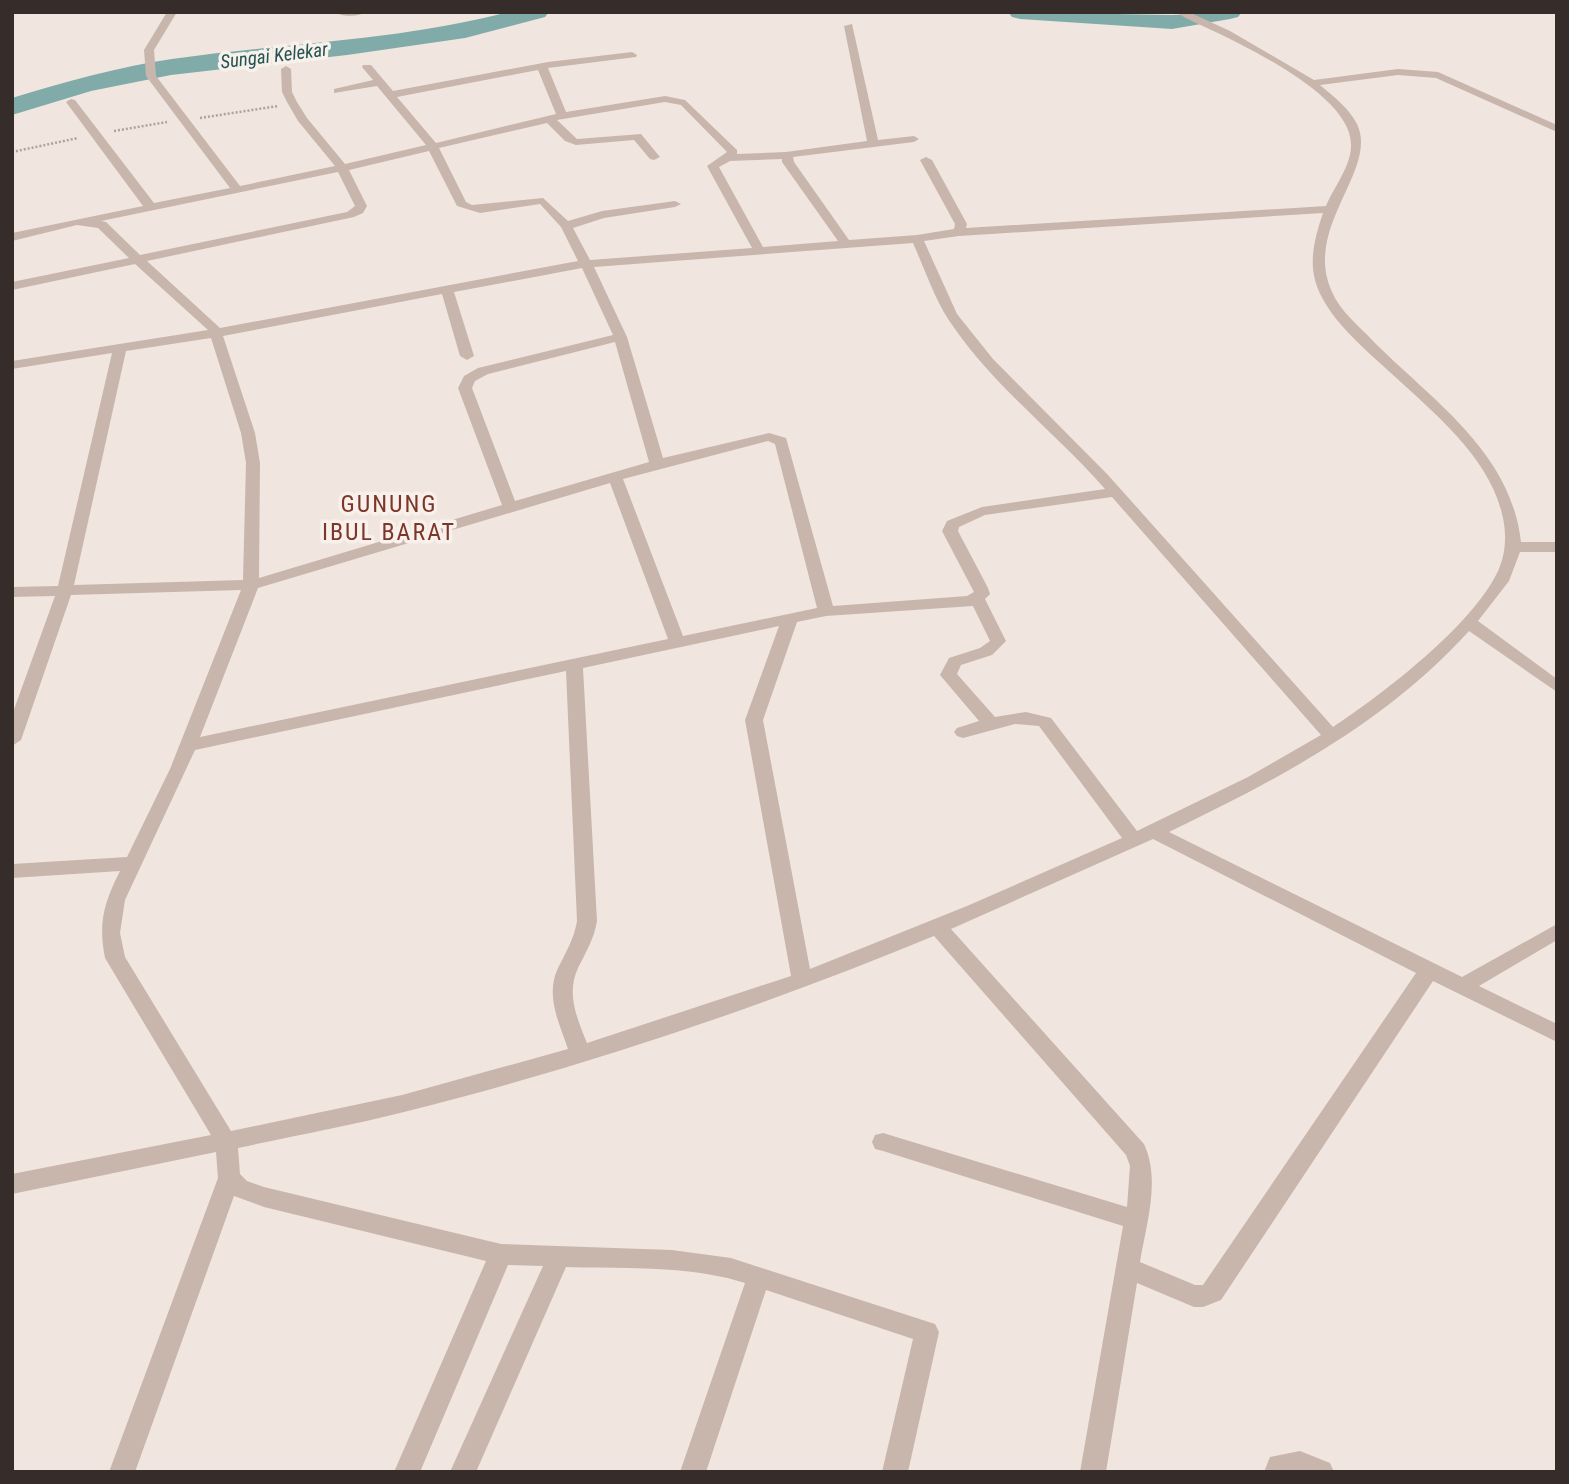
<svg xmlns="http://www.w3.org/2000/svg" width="1569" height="1484" viewBox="0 0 1569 1484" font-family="'Roboto Condensed',sans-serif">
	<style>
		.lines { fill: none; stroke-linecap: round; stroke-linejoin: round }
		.river { fill: #81aba8; fill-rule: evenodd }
		.path { stroke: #b3a096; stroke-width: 2.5; stroke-dasharray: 2 2; stroke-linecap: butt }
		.minor { fill: #c8b6ac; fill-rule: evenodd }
		.labels { text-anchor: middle; stroke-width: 7; stroke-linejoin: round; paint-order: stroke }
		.far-water-label { font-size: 19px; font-style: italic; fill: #245452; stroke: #f8f1eb }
		.quarter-label { font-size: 24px; letter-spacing: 2px; fill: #7e362b; stroke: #f8f1eb }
	</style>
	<rect width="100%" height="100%" fill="#f0e6df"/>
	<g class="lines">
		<g class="river">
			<path d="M508,12H549L545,17L465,38L347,55L171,75L91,91L12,115V98C65,82 117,67 172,59C284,43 398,41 508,12Z"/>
			<path d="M1008,12L1172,15L1242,12L1238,17L1230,19L1172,29L1020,19L1012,17Z"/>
		</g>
		<g class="path">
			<path d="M200,118L278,106"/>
			<path d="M114,131L167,122"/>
			<path d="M12,152L78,138"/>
		</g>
		<g class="minor">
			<path d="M167,12H177L154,50L156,76L240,186L335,166L298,121L287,102L282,92L281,69L286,66L291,69L292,92L297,102L307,118L345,164L426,145L377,86L334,93V89L373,80L362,67L363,65H371L393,91L548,62L632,52L637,55L636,57L548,68L566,112L665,96L685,100L737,150V154L786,152L867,141L844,26L852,24L878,140L914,136L919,139L914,142L793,157L794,162L849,240L917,235L954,229L955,224L920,160L926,157L932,160L967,224L966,228L1326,206C1334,187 1351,166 1351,146C1353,99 1256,52 1220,34C1206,27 1189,21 1176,12H1189L1230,31L1314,80L1398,69L1438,72L1557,125V132L1436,78L1398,75L1320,85C1333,96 1349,108 1357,124C1379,170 1302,227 1332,292C1340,311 1359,326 1373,341C1433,401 1511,452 1521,542H1557V552H1520L1509,581L1478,621L1557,679V692L1469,631C1387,722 1279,779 1169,832L1462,977L1557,924V940L1479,986L1557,1024V1042L1433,981L1221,1300L1203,1307H1194L1137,1283L1106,1472H1080L1123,1226L883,1151L875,1149L872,1142L875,1135L883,1133L1127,1207L1130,1166L1126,1155L934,936C762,1007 584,1067 404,1112C349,1126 293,1136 238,1148L240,1174L247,1181L264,1187L501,1244L672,1250L731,1258L935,1324L939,1332L908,1472H882L913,1339L766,1290L706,1472H680L745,1283C689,1265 624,1269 566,1267L476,1472H450L543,1266L508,1265L420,1472H394L486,1261L264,1207L234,1196L135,1472H109L218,1178L216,1152L12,1194V1174L211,1135L105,958C98,922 104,903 120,871L12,878V864L127,857L170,769L241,590L71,595L21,740L12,746V715L55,596L12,597V587L58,586L112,353L12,369V361L208,330L135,264L12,290V282L129,258L98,228L77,225L12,241V233L143,206L66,102L71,99L75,100L154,203L230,188L146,76L144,50ZM538,70L556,114L436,143L397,97ZM665,102L681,105L727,152L707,166L752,248L590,260L573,228L604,218L675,207L681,204L675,201L602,211L568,221L543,198L472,205L466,202L439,148L547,123L565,141L576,145L634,140L650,159L654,160L660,157L641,134L577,139L557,120ZM429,151L457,206L480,213L540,204L561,227L578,261L220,328L147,261L354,217L363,213L367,206L349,170ZM782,159V162L838,241L763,247L719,167L730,161ZM338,172L355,206L347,212L140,255L106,222L101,221ZM1323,213C1316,234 1309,258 1315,280C1325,317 1365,349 1392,374C1433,412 1489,457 1502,514C1507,533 1506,554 1498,571C1473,625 1383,694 1333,727L1108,475L993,359L957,314L924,241L959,236ZM913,243C926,272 936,304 955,329C997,389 1057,434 1105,489L982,507L947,521L942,531L974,592L967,596L833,606L786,438L769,433L663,458L627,337L594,267ZM582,268L613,335L478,368L464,376L458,388L502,505L259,578L260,463L255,433L223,336L442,294L460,356L467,360L474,356L454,292ZM211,338L241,433L246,463L243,580L74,585L126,351ZM615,342L649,462L515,501L472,388L475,381L488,374ZM768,441L775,444L817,608L683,636L623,479ZM610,483L668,639L200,737L258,588ZM1112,497L1321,735L1248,777L1137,831L1051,718L1026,712L995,717L957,674L961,665L992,655L1006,641L985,599L990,594L988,588L958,531L959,527L985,515ZM973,606L990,641L980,648L949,658L940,675L979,721L957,728L954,732L957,736L963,738L1015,724L1039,726L1122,838L967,906L810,969L763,720L797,622L826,616ZM779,626L745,720L791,976L587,1043C577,1018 566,994 578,968C586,952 594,939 597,921L583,668ZM566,671L577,921C574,939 566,952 558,968C545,996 559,1022 568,1049L402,1095L231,1131L125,957L120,933L125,900L195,750ZM1153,839L1416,973L1203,1285H1195L1140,1262C1146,1225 1161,1180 1144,1144L951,929Z"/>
			<path d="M334,12H366C359,17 341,17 334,12Z"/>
			<path d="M1300,1451L1330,1463L1334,1472H1264L1270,1457Z"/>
		</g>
	</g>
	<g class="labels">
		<g class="far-water-label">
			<text transform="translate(274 55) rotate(-7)" y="7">Sungai Kelekar</text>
		</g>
		<g class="quarter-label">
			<text x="389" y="512">GUNUNG<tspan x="389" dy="28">IBUL BARAT</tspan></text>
		</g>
	</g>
	<rect width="1569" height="1484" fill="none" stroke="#362d2a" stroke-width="28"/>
</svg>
